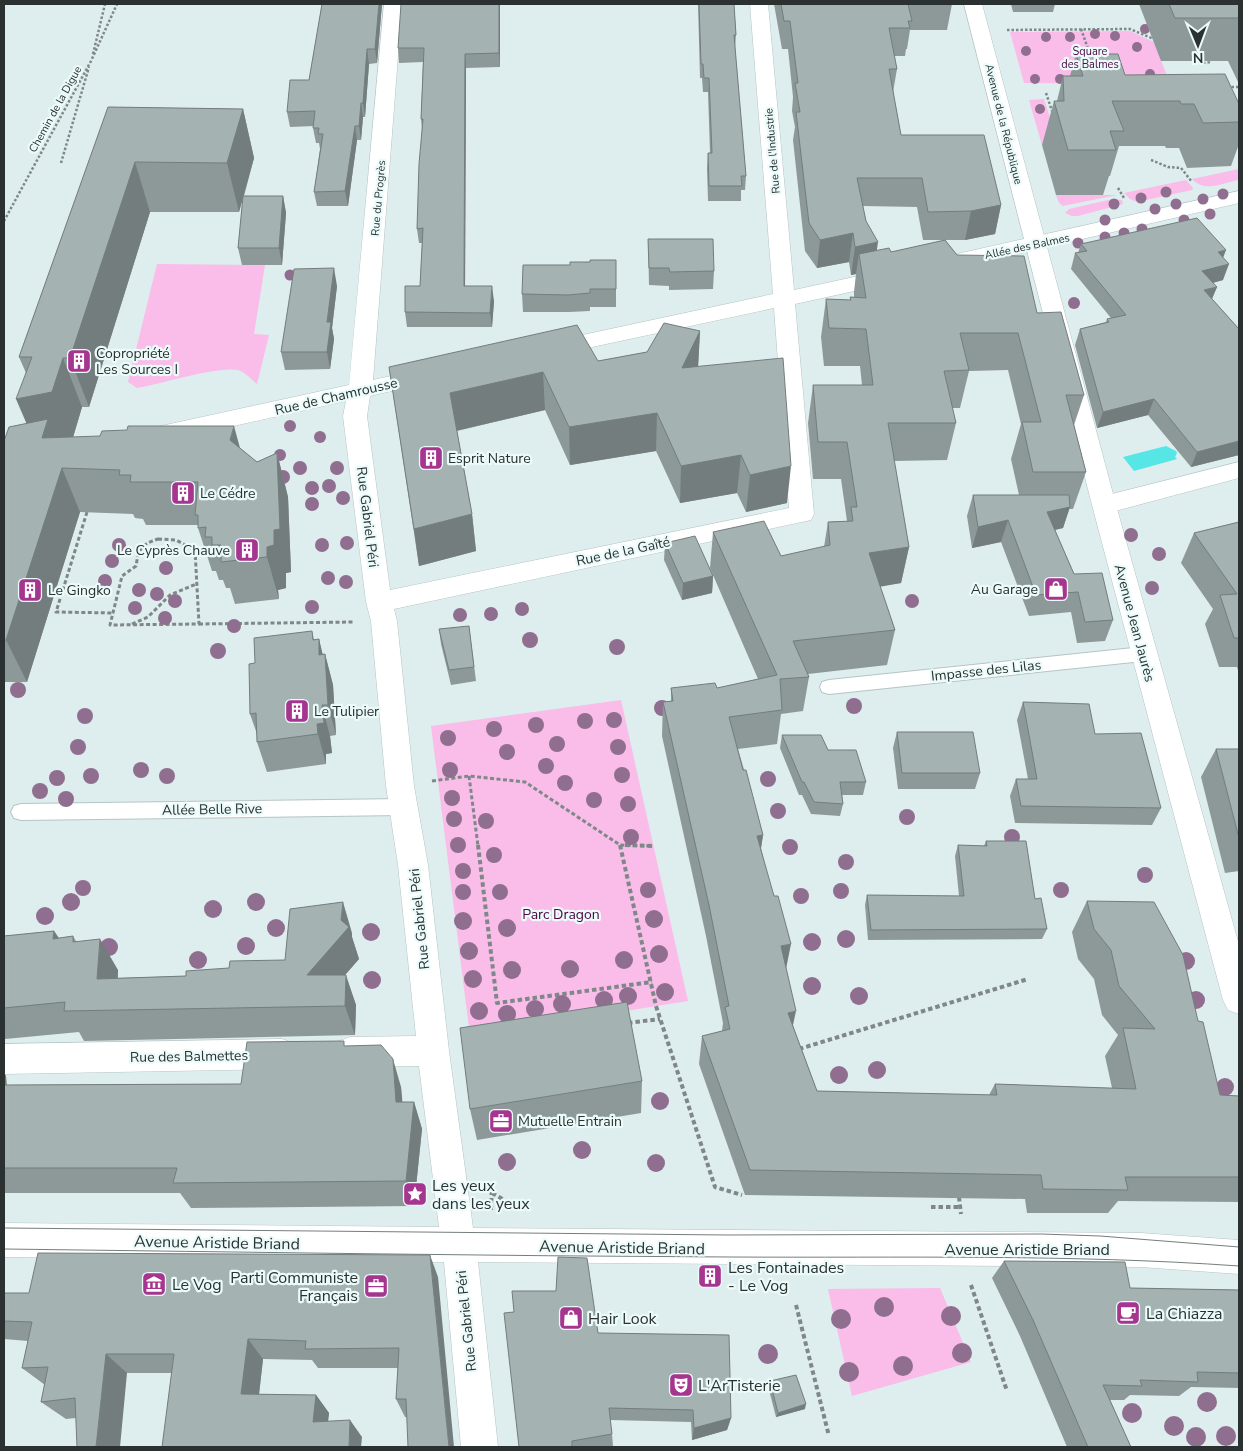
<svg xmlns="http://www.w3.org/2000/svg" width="1243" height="1451" viewBox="0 0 1243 1451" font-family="'Nunito Sans',sans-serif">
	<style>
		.green { fill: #fabce9 }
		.water { fill: #56e6e6 }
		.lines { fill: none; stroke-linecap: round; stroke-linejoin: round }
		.lane-casing { stroke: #b6c4c4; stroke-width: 2 }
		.street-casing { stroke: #b6c4c4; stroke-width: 1 }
		.secondary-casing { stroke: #b6c4c4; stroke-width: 1 }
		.path-far2 { stroke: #7e8888; stroke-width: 2.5; stroke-dasharray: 2.5 2; stroke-linecap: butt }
		.path-far1 { stroke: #7e8888; stroke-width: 3; stroke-dasharray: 4 2.5; stroke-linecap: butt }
		.path { stroke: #7e8888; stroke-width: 4; stroke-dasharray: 4.5 3; stroke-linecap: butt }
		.lane { fill: #fff; fill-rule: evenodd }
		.street { fill: #fff; fill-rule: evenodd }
		.secondary { fill: #fff; fill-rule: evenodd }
		.tram { stroke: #757e7e; stroke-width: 1 }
		.tree { fill: #8f6e8f }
		.wall { fill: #8d9999; fill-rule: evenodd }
		.shaded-wall { fill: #737d7d }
		.building { fill: #a4b2b2; stroke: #737d7d }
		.labels { text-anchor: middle; stroke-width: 4.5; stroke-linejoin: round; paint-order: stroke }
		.far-park-label { font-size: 11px; fill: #4e0642; stroke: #ebfbfa }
		.far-street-label { font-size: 11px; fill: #2b3131; stroke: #ebfbfa }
		.poi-label { font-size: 14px; fill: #2b3131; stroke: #ebfbfa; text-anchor: start }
		.street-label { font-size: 14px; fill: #2b3131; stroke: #ebfbfa }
		.park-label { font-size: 14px; fill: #4e0642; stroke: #ebfbfa }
		.near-poi-label { font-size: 16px; fill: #2b3131; stroke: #ebfbfa; text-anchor: start }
		.near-street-label { font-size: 16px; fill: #2b3131; stroke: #ebfbfa }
	</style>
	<rect width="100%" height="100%" fill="#deeded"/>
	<g class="green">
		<path d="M1130,31L1154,42L1170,84L1024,83L1010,32Z"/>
		<path d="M1044,99L1052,124L1042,145L1029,100Z"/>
		<path d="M1239,169V180C1222,183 1205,193 1192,179Z"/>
		<path d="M1186,180L1193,188L1192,190L1137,202L1130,199L1124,193Z"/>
		<path d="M1056,195H1117L1063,206L1059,203Z"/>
		<path d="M1113,199L1122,200L1123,204L1078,216H1072L1065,213L1069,209Z"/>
		<path d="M157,264L265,265L254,334L269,335L257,384C252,380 245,372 238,370C216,366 161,384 137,388L128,382Z"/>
		<path d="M621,700L688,1001L470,1036L431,726Z"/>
		<path d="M940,1288L971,1362L852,1396L828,1289Z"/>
	</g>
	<path class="water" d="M1166,446L1176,451L1177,453L1175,457L1177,459L1134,471L1123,457Z"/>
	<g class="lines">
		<defs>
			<g id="lane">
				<path d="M1143,647L1149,649L1152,654L1149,659L1143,661L829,694L822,692L820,687L822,682L829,680Z"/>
				<path d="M403,799L410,801L413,807L410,813L403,815L21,820L14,818L11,812L14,806L21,804Z"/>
			</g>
			<g id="street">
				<path d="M384,4H402L373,380L427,368L435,371L438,376L435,381L370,396L367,416L390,590L789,508L774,308L550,356L542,354L539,349L542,344L550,342L773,294L750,4H768L794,290L891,269L899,271L902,276L899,281L891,283L795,304L814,514L811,520L394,609L397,621L414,786L428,865L449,1051L473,1228L1141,1233L1239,1240V1274L1141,1267L478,1262L498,1447H461L444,1262L4,1257V1223L439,1227L419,1066L350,1067L339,1063L334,1052L339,1041L350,1037L416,1036L398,865L386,786L371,621L366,602L343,416L346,401L161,442L153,440L149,434L153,428L161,426L349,385Z"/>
				<path d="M1239,191V203L948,270L940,268L937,263L940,258L948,256Z"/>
				<path d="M1239,462V478L1104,514L1095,511L1092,505L1095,499L1104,496Z"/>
				<path d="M282,1039L293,1043L298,1054L293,1065L282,1069L4,1074V1044Z"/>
			</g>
			<path id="secondary" d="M964,4H982L1116,505L1239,945V1014L1228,1010L1223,1000L1092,505Z"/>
		</defs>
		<use href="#lane" class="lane-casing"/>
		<use href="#street" class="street-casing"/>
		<use href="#secondary" class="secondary-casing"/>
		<g class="path-far2">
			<path d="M1081,29L1091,57"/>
			<path d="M1007,30L1130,29L1156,40"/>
			<path d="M93,54L105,4"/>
			<path d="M1203,63L1211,62L1210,58"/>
			<path d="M1227,87H1239"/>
			<path d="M1046,93L1052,111"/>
			<path d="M1151,160L1168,167L1181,168L1192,182"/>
			<path d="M61,163L89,67"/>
			<path d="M1118,188L1124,198"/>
			<path d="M4,221L91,61L117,4"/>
		</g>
		<g class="path-far1">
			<path d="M87,512L56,612L114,613"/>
			<path d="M158,539L176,540L195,550L199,624L110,625L122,576L136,566C139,548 140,545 158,539Z"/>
			<path d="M132,624L148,617L170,595L196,584"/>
			<path d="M199,624L353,622"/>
			<path d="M469,776L478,846"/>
			<path d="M432,781L469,776L525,782L620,845L653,846"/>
		</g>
		<g class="path">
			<path d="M478,845L497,1003L652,982"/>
			<path d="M620,845L656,1006L715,1187L742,1195"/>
			<path d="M625,845L653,846"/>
			<path d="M628,1023L660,1019"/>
			<path d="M799,1049L1028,979"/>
			<path d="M492,1193L511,1204"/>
			<path d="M959,1197L961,1214"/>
			<path d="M931,1207H960"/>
			<path d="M491,1210L492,1184"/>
			<path d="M971,1285L1007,1391"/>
			<path d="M796,1305L829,1436"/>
		</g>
		<use href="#lane" class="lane"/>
		<use href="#street" class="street"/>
		<use href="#secondary" class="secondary"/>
		<g class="tram">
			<path d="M4,1228L728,1235L1041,1234L1100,1236L1239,1247"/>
			<path d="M4,1249C246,1252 488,1256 730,1257C900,1258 1070,1254 1239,1266"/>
		</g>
	</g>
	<g class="tree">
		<circle cx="1145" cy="29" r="5"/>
		<circle cx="1095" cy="34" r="5"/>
		<circle cx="1115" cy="36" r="5"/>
		<circle cx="1046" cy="37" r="5"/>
		<circle cx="1070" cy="37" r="5"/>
		<circle cx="1137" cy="47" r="5"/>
		<circle cx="1026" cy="51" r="5"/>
		<circle cx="1092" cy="53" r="5"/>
		<circle cx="1150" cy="74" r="5"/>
		<circle cx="1035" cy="79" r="5"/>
		<circle cx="1060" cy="79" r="5"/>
		<circle cx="1040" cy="109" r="5"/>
		<circle cx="1166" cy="192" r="5.5"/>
		<circle cx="1223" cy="194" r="5.5"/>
		<circle cx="1141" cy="198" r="5.5"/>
		<circle cx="1203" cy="199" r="5.5"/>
		<circle cx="1114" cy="204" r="5.5"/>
		<circle cx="1176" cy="204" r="5.5"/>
		<circle cx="1155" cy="209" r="5.5"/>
		<circle cx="1210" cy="214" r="5.5"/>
		<circle cx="1105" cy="220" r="5.5"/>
		<circle cx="1184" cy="220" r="5.5"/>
		<circle cx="1142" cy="229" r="5.5"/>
		<circle cx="1124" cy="233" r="5.5"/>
		<circle cx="1105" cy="237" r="5.5"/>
		<circle cx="1078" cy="243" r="5.5"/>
		<circle cx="290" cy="275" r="5.5"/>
		<circle cx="1074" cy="303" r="6"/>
		<circle cx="290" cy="426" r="6"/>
		<circle cx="320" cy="437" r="6"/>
		<circle cx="280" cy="455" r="6"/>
		<circle cx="300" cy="468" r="7"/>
		<circle cx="337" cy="468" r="7"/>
		<circle cx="283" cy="477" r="7"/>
		<circle cx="329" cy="486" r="7"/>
		<circle cx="312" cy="488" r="7"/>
		<circle cx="343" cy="498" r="7"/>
		<circle cx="312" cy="504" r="7"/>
		<circle cx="1131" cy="535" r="7"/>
		<circle cx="347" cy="543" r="7"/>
		<circle cx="119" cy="545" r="7"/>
		<circle cx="322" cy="545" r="7"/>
		<circle cx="1159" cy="554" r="7"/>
		<circle cx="112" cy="561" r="7"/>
		<circle cx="166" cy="568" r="7"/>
		<circle cx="328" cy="578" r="7"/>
		<circle cx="105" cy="581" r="7"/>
		<circle cx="346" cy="582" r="7"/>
		<circle cx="1152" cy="588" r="7"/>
		<circle cx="139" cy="590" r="7"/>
		<circle cx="157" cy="594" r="7"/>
		<circle cx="175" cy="601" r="7"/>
		<circle cx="912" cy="601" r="7"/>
		<circle cx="312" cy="607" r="7"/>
		<circle cx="135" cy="608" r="7"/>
		<circle cx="522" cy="609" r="7"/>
		<circle cx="491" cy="614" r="7"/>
		<circle cx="460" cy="615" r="7"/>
		<circle cx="165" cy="618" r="7"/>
		<circle cx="234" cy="626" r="7"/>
		<circle cx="530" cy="640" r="8"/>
		<circle cx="617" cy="647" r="8"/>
		<circle cx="218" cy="651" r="8"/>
		<circle cx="18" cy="690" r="8"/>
		<circle cx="854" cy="706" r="8"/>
		<circle cx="662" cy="708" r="8"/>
		<circle cx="85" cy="716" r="8"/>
		<circle cx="614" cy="720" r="8"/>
		<circle cx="585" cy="721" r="8"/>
		<circle cx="536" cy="725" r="8"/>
		<circle cx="494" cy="729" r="8"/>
		<circle cx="448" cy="738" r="8"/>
		<circle cx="557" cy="744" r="8"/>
		<circle cx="78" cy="747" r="8"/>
		<circle cx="618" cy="747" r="8"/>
		<circle cx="507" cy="752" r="8"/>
		<circle cx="546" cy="766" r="8"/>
		<circle cx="141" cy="770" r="8"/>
		<circle cx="450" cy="770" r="8"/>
		<circle cx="622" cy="775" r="8"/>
		<circle cx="91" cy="776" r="8"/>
		<circle cx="167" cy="776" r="8"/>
		<circle cx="57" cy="778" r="8"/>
		<circle cx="768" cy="779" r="8"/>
		<circle cx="565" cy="783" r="8"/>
		<circle cx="40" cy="791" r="8"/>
		<circle cx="452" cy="798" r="8"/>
		<circle cx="66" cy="799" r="8"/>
		<circle cx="594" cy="800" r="8"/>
		<circle cx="628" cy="804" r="8"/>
		<circle cx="778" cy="811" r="8"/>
		<circle cx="907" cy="817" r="8"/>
		<circle cx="454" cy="819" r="8"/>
		<circle cx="486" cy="821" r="8"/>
		<circle cx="631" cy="837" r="8"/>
		<circle cx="1012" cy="837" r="8"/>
		<circle cx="458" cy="845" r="8"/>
		<circle cx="790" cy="847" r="8"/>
		<circle cx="494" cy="855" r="8"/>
		<circle cx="846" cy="862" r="8"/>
		<circle cx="463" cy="871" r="8"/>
		<circle cx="1145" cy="875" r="8"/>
		<circle cx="83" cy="888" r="8"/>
		<circle cx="648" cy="890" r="8"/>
		<circle cx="1061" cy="890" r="8"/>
		<circle cx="841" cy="891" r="8"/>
		<circle cx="463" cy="892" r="8"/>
		<circle cx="500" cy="892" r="8"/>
		<circle cx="801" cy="896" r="8"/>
		<circle cx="71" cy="902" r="9"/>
		<circle cx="256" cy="902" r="9"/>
		<circle cx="213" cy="909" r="9"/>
		<circle cx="45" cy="916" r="9"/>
		<circle cx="654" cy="919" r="9"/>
		<circle cx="463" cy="921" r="9"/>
		<circle cx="276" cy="928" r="9"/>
		<circle cx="507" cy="928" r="9"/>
		<circle cx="371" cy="932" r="9"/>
		<circle cx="846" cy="939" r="9"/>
		<circle cx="812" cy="942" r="9"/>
		<circle cx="246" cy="946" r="9"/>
		<circle cx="109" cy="947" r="9"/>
		<circle cx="469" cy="951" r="9"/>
		<circle cx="659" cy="954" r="9"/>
		<circle cx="198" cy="960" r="9"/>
		<circle cx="624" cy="960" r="9"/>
		<circle cx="1186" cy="961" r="9"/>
		<circle cx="570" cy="969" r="9"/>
		<circle cx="512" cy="970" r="9"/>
		<circle cx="473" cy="979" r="9"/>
		<circle cx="372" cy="980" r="9"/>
		<circle cx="812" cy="986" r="9"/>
		<circle cx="665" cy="992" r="9"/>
		<circle cx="628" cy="996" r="9"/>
		<circle cx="859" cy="996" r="9"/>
		<circle cx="604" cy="1000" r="9"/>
		<circle cx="1196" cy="1000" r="9"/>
		<circle cx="562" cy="1004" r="9"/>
		<circle cx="535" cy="1009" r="9"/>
		<circle cx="479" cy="1011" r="9"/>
		<circle cx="507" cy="1014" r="9"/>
		<circle cx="877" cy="1070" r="9"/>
		<circle cx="839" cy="1075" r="9"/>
		<circle cx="1225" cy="1087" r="9"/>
		<circle cx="660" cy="1101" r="9"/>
		<circle cx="582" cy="1150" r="9"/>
		<circle cx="507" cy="1162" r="9"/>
		<circle cx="656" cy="1163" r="9"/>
		<circle cx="884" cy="1307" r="10"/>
		<circle cx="951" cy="1316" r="10"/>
		<circle cx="841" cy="1319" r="10"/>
		<circle cx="962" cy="1353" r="10"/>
		<circle cx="768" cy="1354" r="10"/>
		<circle cx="903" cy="1366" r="10"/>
		<circle cx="849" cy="1372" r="10"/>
		<circle cx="1207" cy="1402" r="10"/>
		<circle cx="1132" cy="1413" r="10"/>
		<circle cx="1174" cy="1426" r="10"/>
		<circle cx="1226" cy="1436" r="10"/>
		<circle cx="1196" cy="1437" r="10"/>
	</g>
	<g class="wall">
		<path d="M322,4H382L377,63L369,64L365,117H363L361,140H357L348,206H317L314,192L320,149L319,143H316L313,128L314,126L290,127L287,112L309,80Z"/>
		<path d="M500,4V67L466,68L465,286L494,301L492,327H407L405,312L420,286L422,243H419L417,229L422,129L421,119L423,62L399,63L398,48Z"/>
		<path d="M698,4H734L736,35L735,48L746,176L745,190H741V201H708L707,168L708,153H710L708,92H703L702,78H700Z"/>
		<path d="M774,4H952L947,30H910L907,49H906L905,56H894L897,69L893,92L901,135L1001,205L995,234L965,240H945L957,255L1037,313L1084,395L1074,425L1086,472L1073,509H1069L1063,528L1055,530L1074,574L1113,620L1105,641L1077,643L1071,612L1029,616L1001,542L972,548L967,516L973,495H1019L1011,459L1021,424L1008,370L969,371L960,408H952L956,423L947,460L894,461L909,547L901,583L880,586L895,630L887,665L808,674L809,677L803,711L781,714L777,744L738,749L763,835L761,848L786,968L793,1026L817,1091L989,1095L995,1084L1112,1088L1105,1056L1118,1035L1102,1015L1094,979L1078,959L1072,932L1087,901L1198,1021L1220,1095L1239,1096V1202L1118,1201L1108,1213H1027L1025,1199L745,1195L699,1064L702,1036L722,1031L723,1023L706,936L662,736L663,702L671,701V688H717L758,679L710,568L713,532L781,556L824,547L828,522L847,521L841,479H813L808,423L813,385H862L860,366H824L821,337L826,299L850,300V297H854V292L856,274L851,275L849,262L817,268L805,251L793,140L795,127L792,111L793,97L788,49H782ZM863,206L917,207L923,240H945L891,252L877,251L866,221Z"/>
		<path d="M1011,4H1055L1053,12H1013Z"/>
		<path d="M1139,4H1239V84L1228,61H1161Z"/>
		<path d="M1076,54L1125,75L1239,104V144L1231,166L1187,168L1179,148H1166L1165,146H1119L1110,176H1109L1103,195H1056L1042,145L1054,101H1057L1063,76H1070Z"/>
		<path d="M108,107L243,109L254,158L244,196H283L286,213L282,265H242L238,248L243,198L239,212H150L89,407H82L73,437L240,448L257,462L277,453L288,497L291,572L286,573V588L278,590L279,599L235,604L230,588H226L223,580H219L216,571H212L198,528V525H146L143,519L135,518L133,514L80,512L27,682H4V441L26,424V373L19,357Z"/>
		<path d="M648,239L714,271L713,289L669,290V286L649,285Z"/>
		<path d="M1081,244L1223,258V280L1213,283L1217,287L1212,299L1239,329V455L1191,467L1148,415L1097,428L1075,345L1080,329L1106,322L1107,319L1111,318L1071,269L1075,253H1078Z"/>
		<path d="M616,260V307H590V311L569,312H523L522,294L570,265Z"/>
		<path d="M337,286L332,328L334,339L330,369L285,370L281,352Z"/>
		<path d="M700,331L698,366L787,503L746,512L737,493L680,503L656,451L570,465L545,410L457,431L472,514L476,551L419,566L389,367L598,361L647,352Z"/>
		<path d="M1239,522V674L1237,667H1219L1205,624L1213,609L1181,563L1194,533Z"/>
		<path d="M665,543L713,576L712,593L682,600L664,560Z"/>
		<path d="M469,626L476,681L451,685L441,644L439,629Z"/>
		<path d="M312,631L314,640L319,639L322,654H325L333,685L336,735L330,736L332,753L326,754V764L267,772L257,742V734L250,714L255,663Z"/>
		<path d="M1023,702L1161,808L1152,825L1015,823L1010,796L1016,779H1028L1017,720Z"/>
		<path d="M897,732L980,773L975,789H898L893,748Z"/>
		<path d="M782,735L828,750L866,782L863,795H842L843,804L840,816L811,814L802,795H799L780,748Z"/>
		<path d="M1216,749H1239V871L1225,873L1201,777Z"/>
		<path d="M986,841L1035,899L1047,929L1042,939L868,940L865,905L867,895L959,896L955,856L958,845L984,846Z"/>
		<path d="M54,931L59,938L73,936L76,941L118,970V978L186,976L285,960L352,933V937L359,959L345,975L356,1005L355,1035L84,1041L79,1032L5,1039V1042L4,1043V936Z"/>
		<path d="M346,1046L401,1087L402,1102H414L422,1129L414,1206L191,1208L180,1193H4V1073L6,1076L7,1085L241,1084Z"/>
		<path d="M642,1081L641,1113L477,1140L470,1109Z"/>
		<path d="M1004,1261L1130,1288L1239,1290V1388L1191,1387L1179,1396L1130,1395L1124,1400H1110L1131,1447H1067L1020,1336L992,1278Z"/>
		<path d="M438,1277L407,1417H405L396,1399L398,1368H318L312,1360L263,1359L259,1394L316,1395L329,1413L328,1421L362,1437L172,1373H127L76,1418L66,1419L41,1402L45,1385L22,1368L28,1341L4,1339V1293H29Z"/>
		<path d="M514,1312L598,1333L731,1418L727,1430L692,1440L691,1422L610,1420L612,1434L613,1446L605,1447H519Z"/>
		<path d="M770,1381L805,1409L776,1417L768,1386Z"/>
	</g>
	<g class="shaded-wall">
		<path d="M379,4H382L377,63L375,49Z"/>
		<path d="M499,4H500V67L499,53Z"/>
		<path d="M367,49L369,64L365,117L363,103Z"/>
		<path d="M465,54L466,68L465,301L464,286Z"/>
		<path d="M361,103L363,117L361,140L359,126Z"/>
		<path d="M243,109L254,158L239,212L227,163Z"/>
		<path d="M355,126L357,140L348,206L345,191Z"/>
		<path d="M135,162L150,212L89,407L70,358Z"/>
		<path d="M283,196L286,213L282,265L279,248Z"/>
		<path d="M1001,205L995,234L965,240L971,211Z"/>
		<path d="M853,233L849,262L817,268L820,240Z"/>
		<path d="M878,242L874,270L859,254L856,274L851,275L855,247Z"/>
		<path d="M1226,250L1220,266L1218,252Z"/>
		<path d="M1229,264L1223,280L1196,287L1202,271Z"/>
		<path d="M334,268L337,286L332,328L334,339L330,369L327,352V322Z"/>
		<path d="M492,286L494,301L492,327L490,313Z"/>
		<path d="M1217,287L1210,303L1204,290Z"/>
		<path d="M700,331L698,369L682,368Z"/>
		<path d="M63,358L82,407L72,441L62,468L80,512L27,682L6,640L37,448L16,399Z"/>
		<path d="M543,372L545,410L455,431L450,393Z"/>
		<path d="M1154,399L1148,415L1097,428L1103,412Z"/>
		<path d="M657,413L656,451L570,465L569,427Z"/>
		<path d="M234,426L246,470L230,440Z"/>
		<path d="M1239,441V455L1191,467L1197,452Z"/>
		<path d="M277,453L288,497L291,572L286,573V588L278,590L279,599L267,557V547L274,530Z"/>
		<path d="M741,455L737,493L680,503L681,466Z"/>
		<path d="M791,466L787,503L746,512L750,475Z"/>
		<path d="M1070,507L1063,528L1040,533L1047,512Z"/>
		<path d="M472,514L476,551L419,566L414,529Z"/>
		<path d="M1008,520L1001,542L972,548L978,527Z"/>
		<path d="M909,547L901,583L862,590L869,553Z"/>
		<path d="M713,576L712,593L682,600L683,583Z"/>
		<path d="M319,639L326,668L325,654L333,685L336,735L328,705L319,655Z"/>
		<path d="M322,705L330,736L332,753L326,754V764L318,734L317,724Z"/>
		<path d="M763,835L758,867L757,836Z"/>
		<path d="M343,902L352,933V937L359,959L318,1006L307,975L341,920Z"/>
		<path d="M54,931L74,962L53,939Z"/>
		<path d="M100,939L118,970L116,1009L97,979Z"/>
		<path d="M791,944L785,974L781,946Z"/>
		<path d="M346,975L356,1005L355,1035L345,1006Z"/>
		<path d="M796,1011L790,1039L788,1013Z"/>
		<path d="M393,1059L401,1087L405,1129L396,1102Z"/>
		<path d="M4,1073L6,1076L7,1113L4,1108Z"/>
		<path d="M414,1102L422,1129L414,1206L406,1181Z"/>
		<path d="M430,1255L438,1277L454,1447H449Z"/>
		<path d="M248,1339L263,1359L257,1412L241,1394Z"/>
		<path d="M106,1354L127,1373L120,1447H96Z"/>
		<path d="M316,1395L329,1413L326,1438L313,1422Z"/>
		<path d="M806,1404L805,1409L776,1417L778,1413Z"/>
		<path d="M731,1418L727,1430L692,1440L694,1428Z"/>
		<path d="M350,1420L362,1437L361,1447H349Z"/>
	</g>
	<g class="building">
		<path d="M322,4H379L375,49H367L363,103H361L359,126H355L345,191L314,192L323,134H318L319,128H313L315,111L287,112L290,80H309Z"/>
		<path d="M401,4H499V53L465,54L464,286H492L490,313L405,312V286H420L423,228L417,229L419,164L423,119H421L424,48H398Z"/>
		<path d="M699,4H734L736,35H734L746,176H741L742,186H709L708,153H712L709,78H704L703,64H701Z"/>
		<path d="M781,4H908L912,21H908L910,28H889L897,69H889L901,135H984L1001,205L971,211L928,212L922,178H857L866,221L878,242L855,247L853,233L820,240L809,223L796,112H800L795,83H798L790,21H784Z"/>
		<path d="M1169,4H1239V18H1175Z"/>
		<path d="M1076,54H1118L1125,75L1225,74L1239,104V122L1203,123L1194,104H1181L1180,101H1112L1124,131H1110L1116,150H1068L1054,101H1064L1063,76H1083Z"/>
		<path d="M108,107L243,109L227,163L135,162L70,358H63L52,392L16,399L32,357H19Z"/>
		<path d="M243,196H283L279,248H238Z"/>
		<path d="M1197,218L1226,250L1218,252L1229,264L1202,271L1217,287L1204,290L1239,329V441L1197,452L1154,399L1103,412L1080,329L1109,322L1107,319L1126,315L1075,253L1087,251L1081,244Z"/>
		<path d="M648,239H713L714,271L670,272L669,268H649Z"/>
		<path d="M945,240L957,255L1024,256L1037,313L1061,312L1084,395H1066L1086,472H1033L1022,422H1041L1018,333H960L969,370L944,371L956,423H888L909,547L869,553L895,630L793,641L809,677L780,679L782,710L729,717L743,770H746L763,835L757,836L774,896H778L791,944L781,946L796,1011L788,1013L817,1091L997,1095L995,1084L1136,1089L1123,1028L1155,1029L1119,986L1111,950L1094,929L1087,901L1154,902L1183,955L1198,1021L1203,1022L1220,1095L1239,1096V1177H1125L1128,1190L1043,1189L1041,1175L750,1170L702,1036L730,1029L725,1007L729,1006L709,905L663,702L673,701L671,688L715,683L717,688L777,675L713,532L764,521L781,556L830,545L828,522L853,521L851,507H857L847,442H818L813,385H873L866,329L829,328L826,299L851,300L850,297L866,298L859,254L889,248L891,252Z"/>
		<path d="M590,260H616V289H590V293L568,295L522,294L523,265H570V262H590Z"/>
		<path d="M334,268L327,322H331L327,352H281L294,269Z"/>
		<path d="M664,323L700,331L682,368L783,358L791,466L750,475L741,455L681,466L657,413L569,427L543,372L450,393L472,514L414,529L389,367L577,325L598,361L647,352Z"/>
		<path d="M48,419L42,438L100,436L102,431L127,430L128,426H234L230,440L257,462L277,453L280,529L274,530V545L267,547V557L221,562V545H212V537H205L206,527L198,528V515H195L198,482H130L131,475H119L120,470L62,468L6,640H4V441L9,427Z"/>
		<path d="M973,495H1069L1070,507L1047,512L1074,574L1102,573L1113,620L1085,622L1078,592L1036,595L1008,520L978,527Z"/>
		<path d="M1239,522V638H1234L1220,595L1237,594L1194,533Z"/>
		<path d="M695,536L713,576L683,583L665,543Z"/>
		<path d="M469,626L474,667L449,670L439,629Z"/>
		<path d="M312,631L313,640L319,639V655L325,654L328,705H322L324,723L317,724L318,734L257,742L256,713L250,714L249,664L255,663L254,638Z"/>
		<path d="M1023,702L1089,704L1095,734L1141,733L1161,808L1021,806L1016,779H1037Z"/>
		<path d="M897,732H973L980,773H902Z"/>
		<path d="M782,735H821L828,750H856L866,782H840L843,804L814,802L804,782H802Z"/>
		<path d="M1216,749H1239V838Z"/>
		<path d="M986,841H1026L1035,899L1041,898L1047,929L871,930L867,895L964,896L958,845L987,846Z"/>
		<path d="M343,902L341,920L349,927L307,975H346L345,1006L64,1011L65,1002L4,1008V936L54,931L53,939L73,936V942L100,939L97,979L186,976V971L229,968L230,961L285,960L290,909Z"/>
		<path d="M627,1002L642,1081L470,1109L460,1028Z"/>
		<path d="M344,1041V1046L381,1045L393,1059L396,1102H414L406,1181L173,1183L177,1168H4V1085L241,1084L247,1042Z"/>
		<path d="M38,1253L430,1255L449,1447H408L406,1399H396L399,1348L305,1349L306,1341L248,1339L241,1394L316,1395L313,1422L350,1420L349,1447H162L174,1354H106L96,1447H77L75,1398L41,1402L48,1367L22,1368L32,1322L4,1321V1293H29Z"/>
		<path d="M558,1257L587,1258L598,1333L729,1335L731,1418L694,1428L693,1410L609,1408L612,1434L572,1441V1447H519L504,1313L514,1312L512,1291H556Z"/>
		<path d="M1004,1261L1125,1262L1130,1288L1239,1290V1373L1197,1372L1198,1382L1140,1380L1142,1386L1103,1385L1131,1447H1088L1033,1320Z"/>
		<path d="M796,1375L806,1404L778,1413L770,1381Z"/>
	</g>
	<defs>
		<symbol id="building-square" viewBox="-11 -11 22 22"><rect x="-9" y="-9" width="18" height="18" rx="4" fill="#a63590" stroke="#ebfbfa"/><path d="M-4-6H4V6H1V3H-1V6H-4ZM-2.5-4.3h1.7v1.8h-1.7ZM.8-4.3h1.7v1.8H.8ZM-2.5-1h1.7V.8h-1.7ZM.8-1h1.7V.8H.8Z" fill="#fff"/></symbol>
		<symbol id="shop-square" viewBox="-11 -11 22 22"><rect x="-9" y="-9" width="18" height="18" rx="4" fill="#a63590" stroke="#ebfbfa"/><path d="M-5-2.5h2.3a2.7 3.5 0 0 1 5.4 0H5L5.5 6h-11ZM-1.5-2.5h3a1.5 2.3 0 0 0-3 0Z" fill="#fff"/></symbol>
		<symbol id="office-square" viewBox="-11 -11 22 22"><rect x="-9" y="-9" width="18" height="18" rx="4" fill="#a63590" stroke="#ebfbfa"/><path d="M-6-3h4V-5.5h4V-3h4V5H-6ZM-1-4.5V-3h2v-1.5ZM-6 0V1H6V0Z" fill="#fff"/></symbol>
		<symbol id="sight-square" viewBox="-11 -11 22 22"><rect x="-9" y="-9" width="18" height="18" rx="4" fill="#a63590" stroke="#ebfbfa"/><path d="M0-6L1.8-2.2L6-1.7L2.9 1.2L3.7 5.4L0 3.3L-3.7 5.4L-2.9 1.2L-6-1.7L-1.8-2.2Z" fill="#fff"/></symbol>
		<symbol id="museum-square" viewBox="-11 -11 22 22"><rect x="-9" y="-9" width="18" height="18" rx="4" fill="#a63590" stroke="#ebfbfa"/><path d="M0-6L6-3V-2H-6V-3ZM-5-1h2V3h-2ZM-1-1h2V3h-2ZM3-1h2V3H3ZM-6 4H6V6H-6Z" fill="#fff"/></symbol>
		<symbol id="cafe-square" viewBox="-11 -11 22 22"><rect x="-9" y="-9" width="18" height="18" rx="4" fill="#a63590" stroke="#ebfbfa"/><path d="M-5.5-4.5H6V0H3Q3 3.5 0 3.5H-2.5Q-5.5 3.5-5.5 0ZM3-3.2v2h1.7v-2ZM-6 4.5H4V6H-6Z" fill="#fff"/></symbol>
		<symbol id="theatre-square" viewBox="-11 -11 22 22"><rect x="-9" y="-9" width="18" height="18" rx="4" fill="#a63590" stroke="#ebfbfa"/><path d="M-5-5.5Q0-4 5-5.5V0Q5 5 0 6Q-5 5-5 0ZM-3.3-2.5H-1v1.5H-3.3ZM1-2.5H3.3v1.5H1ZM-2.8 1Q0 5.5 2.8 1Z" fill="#fff"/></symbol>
	</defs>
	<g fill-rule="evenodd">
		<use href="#building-square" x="65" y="347" width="28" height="28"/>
		<use href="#building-square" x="417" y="444" width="28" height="28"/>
		<use href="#building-square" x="169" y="479" width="28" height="28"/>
		<use href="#building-square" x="233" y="536" width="28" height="28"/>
		<use href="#shop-square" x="1042" y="575" width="28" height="28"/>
		<use href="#building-square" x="16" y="576" width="28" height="28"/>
		<use href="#building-square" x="283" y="697" width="28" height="28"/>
		<use href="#office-square" x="487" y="1107" width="28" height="28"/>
		<use href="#sight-square" x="401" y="1180" width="28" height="28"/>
		<use href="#building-square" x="696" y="1262" width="28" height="28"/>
		<use href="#museum-square" x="140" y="1270" width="28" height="28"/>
		<use href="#office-square" x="362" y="1272" width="28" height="28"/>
		<use href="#cafe-square" x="1114" y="1299" width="28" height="28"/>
		<use href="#shop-square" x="557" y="1304" width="28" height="28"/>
		<use href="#theatre-square" x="667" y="1371" width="28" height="28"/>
	</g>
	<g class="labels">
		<g class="far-park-label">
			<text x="1090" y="55">Square<tspan x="1090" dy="13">des Balmes</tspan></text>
		</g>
		<g class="far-street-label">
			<text transform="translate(55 109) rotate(-61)" y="4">Chemin de la Digue</text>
			<text transform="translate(1004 124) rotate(76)" y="4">Avenue de la République</text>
			<text transform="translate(772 151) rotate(-95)" y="4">Rue de l'Industrie</text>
			<text transform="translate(378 198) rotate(-85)" y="4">Rue du Progrès</text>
			<text transform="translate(1027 246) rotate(-12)" y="4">Allée des Balmes</text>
		</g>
		<g class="poi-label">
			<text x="96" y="358">Copropriété<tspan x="96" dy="16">Les Sources I</tspan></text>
			<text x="448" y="463">Esprit Nature</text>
			<text x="200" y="498">Le Cédre</text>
			<text x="230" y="555" text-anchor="end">Le Cyprès Chauve</text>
			<text x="1038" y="594" text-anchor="end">Au Garage</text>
			<text x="48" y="595">Le Gingko</text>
			<text x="314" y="716">Le Tulipier</text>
			<text x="518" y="1126">Mutuelle Entrain</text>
		</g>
		<g class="street-label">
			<text transform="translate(336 396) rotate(-13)" y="5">Rue de Chamrousse</text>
			<text transform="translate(368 517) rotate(83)" y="5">Rue Gabriel Péri</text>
			<text transform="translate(623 551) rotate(-12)" y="5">Rue de la Gaîté</text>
			<text transform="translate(1135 623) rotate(75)" y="5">Avenue Jean Jaurès</text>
			<text transform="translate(986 670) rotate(-6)" y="5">Impasse des Lilas</text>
			<text transform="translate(212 809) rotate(-1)" y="5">Allée Belle Rive</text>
			<text transform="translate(419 919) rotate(-96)" y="5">Rue Gabriel Péri</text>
			<text transform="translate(189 1056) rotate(-1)" y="5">Rue des Balmettes</text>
			<text transform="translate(466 1321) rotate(-96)" y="5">Rue Gabriel Péri</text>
		</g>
		<g class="park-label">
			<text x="561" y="919">Parc Dragon</text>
		</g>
		<g class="near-poi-label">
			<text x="432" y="1191">Les yeux<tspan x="432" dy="18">dans les yeux</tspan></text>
			<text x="728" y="1273">Les Fontainades<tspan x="728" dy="18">- Le Vog</tspan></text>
			<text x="358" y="1283" text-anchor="end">Parti Communiste<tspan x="358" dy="18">Français</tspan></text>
			<text x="172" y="1290">Le Vog</text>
			<text x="1146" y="1319">La Chiazza</text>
			<text x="588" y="1324">Hair Look</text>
			<text x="698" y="1391">L'ArTisterie</text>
		</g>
		<g class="near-street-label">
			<text transform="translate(217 1242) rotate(1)" y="6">Avenue Aristide Briand</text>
			<text transform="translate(622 1247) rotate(1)" y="6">Avenue Aristide Briand</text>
			<text x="1027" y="1255">Avenue Aristide Briand</text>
		</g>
	</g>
	<rect width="1243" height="1451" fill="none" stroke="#2b3131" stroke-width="10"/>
	<g transform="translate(1198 45) rotate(179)" stroke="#ebfbfa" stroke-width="4" paint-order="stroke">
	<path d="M0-4L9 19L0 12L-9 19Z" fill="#2b3131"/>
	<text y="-8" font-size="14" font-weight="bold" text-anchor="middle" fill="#2b3131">N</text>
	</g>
</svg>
